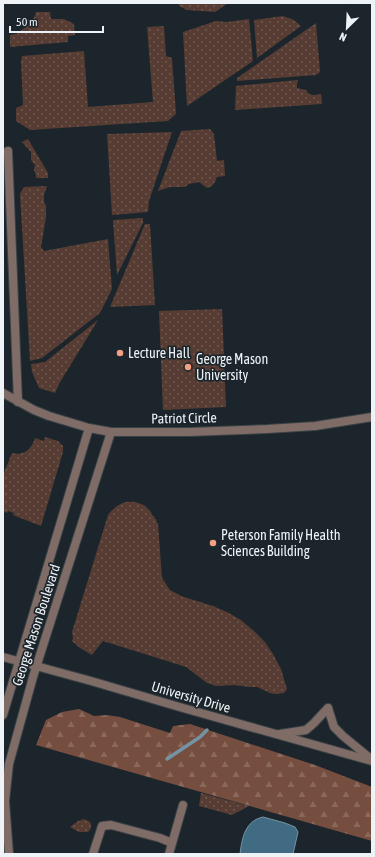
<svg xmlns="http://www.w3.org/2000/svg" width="375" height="857" viewBox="0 0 375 857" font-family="'Asap Condensed',sans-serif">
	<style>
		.grass { fill: url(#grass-dots) }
		.forest { fill: url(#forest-firs) }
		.water { fill: #406b82; stroke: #7494a5 }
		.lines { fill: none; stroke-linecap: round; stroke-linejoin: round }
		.stream { stroke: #7494a5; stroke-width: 3.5 }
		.minor-casing { stroke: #394247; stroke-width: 10 }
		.tertiary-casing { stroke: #394247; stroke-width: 10 }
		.minor { stroke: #806c66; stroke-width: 8 }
		.tertiary { stroke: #806c66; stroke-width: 8 }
		.poi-dot { fill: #f39f82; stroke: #1c252b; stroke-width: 1.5 }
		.labels { text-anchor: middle; stroke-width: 3.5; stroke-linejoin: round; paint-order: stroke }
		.poi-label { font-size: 14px; fill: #edf3f6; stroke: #1c252b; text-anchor: start }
		.street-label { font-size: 14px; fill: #edf3f6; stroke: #1c252b }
	</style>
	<defs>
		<pattern id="grass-dots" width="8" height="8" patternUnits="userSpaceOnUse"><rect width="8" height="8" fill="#563c33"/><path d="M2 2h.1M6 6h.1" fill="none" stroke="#6f5951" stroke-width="1.8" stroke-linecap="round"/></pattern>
		<pattern id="forest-firs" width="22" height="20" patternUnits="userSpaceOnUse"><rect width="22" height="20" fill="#764e3f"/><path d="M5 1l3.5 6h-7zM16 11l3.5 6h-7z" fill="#8a685b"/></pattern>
	</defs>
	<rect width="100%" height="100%" fill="#1c252b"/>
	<g class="grass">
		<path d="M179,3H228L215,12L187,10L179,6Z"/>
		<path d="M36,12H50L51,19H64L74,24L75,35L68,36V42L10,47V35L20,33V31C28,27 34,20 36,12Z"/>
		<path d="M283,16L294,20L301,26L257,58L254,20Z"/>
		<path d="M249,19L253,61L187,106L183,32L216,21L227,22Z"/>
		<path d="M316,23L320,72L316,75L237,81V78Z"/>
		<path d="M164,26L166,56L172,58L176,114L168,121L30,130L16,121V108L23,105L21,62L22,56L84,51L88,107L153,102L147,27Z"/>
		<path d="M298,80L297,84V88L306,90C310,97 314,95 321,94L322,104L235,110L236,86Z"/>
		<path d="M210,129L214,134L217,161L224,160L225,176L217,177C215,182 213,187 207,188L199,182L189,184L185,187H170L158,191L181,131Z"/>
		<path d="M172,132L149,201L148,212L112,215L107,134Z"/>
		<path d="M28,139L48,173V178H36V175L34,170L35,165L31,160V152L22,142Z"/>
		<path d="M47,186L44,195V201L46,207V217L41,247L44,251L108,239L112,289L100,313L42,358L30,361L20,194L24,187Z"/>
		<path d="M143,218V223L117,275L113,220Z"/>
		<path d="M145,224H150L155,305L110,307Z"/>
		<path d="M222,309L226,407L163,410L159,311Z"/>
		<path d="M98,320L59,384L55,393L39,388L32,372L31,364L45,362Z"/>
		<path d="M45,437L58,441L63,446V452L41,526L13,515L14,513L8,511L7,513L3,511V475L12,453C24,456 32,449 35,438L44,441Z"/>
		<path d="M126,502C138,501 148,505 153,516H154L155,519H156L157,523H158L162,578L170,590L181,596L213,606L227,612L241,620L255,632L265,642L273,654L281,669L287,689L284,693L275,694L270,693L257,687H249L235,685L216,686L207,683L186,667L103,641L92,655L80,648L72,641L73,638L72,632L108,515C113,508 119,504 126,502Z"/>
		<path d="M201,793L249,806L232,815L199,806Z"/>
		<path d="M84,819L90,822C92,826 91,829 88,832H79L70,827L78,821Z"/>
	</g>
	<path class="forest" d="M79,709L94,716L107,715L120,717L170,733L173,726L190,724L315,765L372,787V841L36,745L46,720L62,712Z"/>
	<path class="water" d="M263,817L285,823L295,827L298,832L293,854H240C242,838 245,821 263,817Z"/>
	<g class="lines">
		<path class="stream" d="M167,759L200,737L207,730"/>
		<defs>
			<g id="minor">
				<path d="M8,151L18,402"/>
				<path d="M93,854L102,826L111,825L160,838L172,843"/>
				<path d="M169,854L183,805"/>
			</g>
			<g id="tertiary">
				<path d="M3,393L34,410L49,416L89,428L111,432H189L267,429L315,426L372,417"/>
				<path d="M3,657L91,681L183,708L372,761"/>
				<path d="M328,708L334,727L343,736L371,759"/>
				<path d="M3,715L89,428"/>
				<path d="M280,734L306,730L314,723L328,708"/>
				<path d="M9,854L5,801L9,764L33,677L111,432"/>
			</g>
		</defs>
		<use href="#minor" class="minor-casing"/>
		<use href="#tertiary" class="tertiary-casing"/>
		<use href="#minor" class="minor"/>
		<use href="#tertiary" class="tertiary"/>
	</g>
	<g class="poi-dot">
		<circle cx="120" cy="353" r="4"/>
		<circle cx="188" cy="367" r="4"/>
		<circle cx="213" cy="543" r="4"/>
	</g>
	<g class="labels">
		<g class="poi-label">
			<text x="128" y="358">Lecture Hall</text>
			<text x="196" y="364">George Mason<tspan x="196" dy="16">University</tspan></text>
			<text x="221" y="540">Peterson Family Health<tspan x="221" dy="16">Sciences Building</tspan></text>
		</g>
		<g class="street-label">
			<text transform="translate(184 418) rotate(-1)" y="5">Patriot Circle</text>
			<text transform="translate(36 625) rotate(-72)" y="5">George Mason Boulevard</text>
			<text transform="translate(191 697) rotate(16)" y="5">University Drive</text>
		</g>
	</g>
	<rect width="375" height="857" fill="none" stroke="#edf3f6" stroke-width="8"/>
	<g transform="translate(347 28) rotate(204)" stroke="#1c252b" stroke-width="3" paint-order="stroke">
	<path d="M0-3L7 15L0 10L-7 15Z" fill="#edf3f6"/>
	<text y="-6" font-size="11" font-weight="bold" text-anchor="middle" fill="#edf3f6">N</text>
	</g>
	<path d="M10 26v6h93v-6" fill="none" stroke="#edf3f6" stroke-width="2"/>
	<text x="16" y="26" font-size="12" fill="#edf3f6" stroke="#1c252b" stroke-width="3" paint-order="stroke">50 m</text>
</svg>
